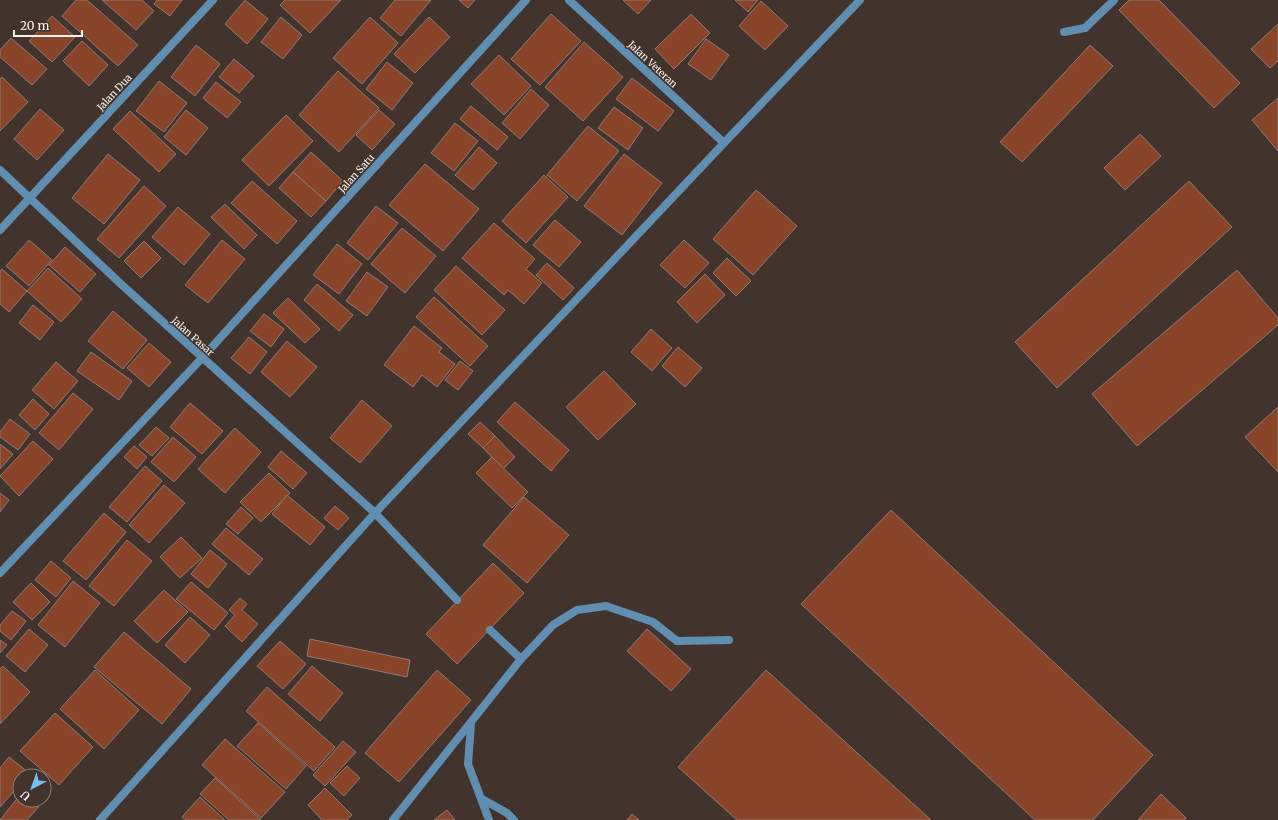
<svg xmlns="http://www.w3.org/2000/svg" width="1278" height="820" viewBox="0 0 1278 820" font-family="Merriweather,serif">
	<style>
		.building { fill: #89442a; stroke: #8d7a73 }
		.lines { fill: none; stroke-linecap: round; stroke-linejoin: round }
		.service { stroke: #5f8eb1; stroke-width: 8 }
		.minor { stroke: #5f8eb1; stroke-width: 8 }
		.labels { text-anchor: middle; stroke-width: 3; stroke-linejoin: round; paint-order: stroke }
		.street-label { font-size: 10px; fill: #fbf0ed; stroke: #43332d }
	</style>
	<rect width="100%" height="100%" fill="#43332d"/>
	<g class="building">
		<path d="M76,0H87L138,45L118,66L62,16Z"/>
		<path d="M102,0H142L154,11L136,30Z"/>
		<path d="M157,0H182L170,16L154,4Z"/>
		<path d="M245,0L268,19L247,44L225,24Z"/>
		<path d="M285,0H341L310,33L280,5Z"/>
		<path d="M395,0H431L401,36L380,18Z"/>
		<path d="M459,0H475L468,8Z"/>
		<path d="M623,0H651L638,14Z"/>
		<path d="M735,0H758L748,12Z"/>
		<path d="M1129,0H1159L1240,83L1214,108L1119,10Z"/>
		<path d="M761,1L788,26L765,50L739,26Z"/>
		<path d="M551,14L581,41L540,85L511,59Z"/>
		<path d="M691,14L710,33L674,69L655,49Z"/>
		<path d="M52,16L75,37L52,62L29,41Z"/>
		<path d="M281,17L302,35L283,59L261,42Z"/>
		<path d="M370,17L398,43L362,84L333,58Z"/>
		<path d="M429,17L450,37L415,73L394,54Z"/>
		<path d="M1278,24V61L1270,68L1251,49Z"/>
		<path d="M11,38L47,69L32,85L0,57V50Z"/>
		<path d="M706,39L729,55L711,80L688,64Z"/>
		<path d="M82,41L108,65L89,86L63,61Z"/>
		<path d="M584,42L623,77L583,121L545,87Z"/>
		<path d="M196,45L220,64L195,96L171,77Z"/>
		<path d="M1090,45L1113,66L1022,162L1000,142Z"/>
		<path d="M499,55L531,86L504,115L471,84Z"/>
		<path d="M234,59L254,76L239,93L219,77Z"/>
		<path d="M387,62L413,83L392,110L366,89Z"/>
		<path d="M338,71L379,108L339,152L299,115Z"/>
		<path d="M2,77L28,102L0,131V79Z"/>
		<path d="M632,78L674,111L658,131L616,99Z"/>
		<path d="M159,81L187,103L164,132L136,111Z"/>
		<path d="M216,82L241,102L227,118L203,98Z"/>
		<path d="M531,89L549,105L520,139L502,123Z"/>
		<path d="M1278,98V151L1252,120Z"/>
		<path d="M471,106L508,137L497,150L460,119Z"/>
		<path d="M614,107L643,128L628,150L598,128Z"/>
		<path d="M40,109L64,130L37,160L14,139Z"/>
		<path d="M186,110L208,128L186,155L164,137Z"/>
		<path d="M379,110L395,124L372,150L356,135Z"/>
		<path d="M130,111L176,154L159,172L113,129Z"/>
		<path d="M286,115L313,141L269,186L242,160Z"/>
		<path d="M455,123L478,141L454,171L431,153Z"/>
		<path d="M588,126L619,151L577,201L547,175Z"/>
		<path d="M1140,134L1161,156L1125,190L1104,168Z"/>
		<path d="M479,147L497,163L473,190L455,175Z"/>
		<path d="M311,152L343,181L326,201L293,172Z"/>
		<path d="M108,154L140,180L104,224L72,198Z"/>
		<path d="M624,154L662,183L622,235L584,206Z"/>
		<path d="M425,164L479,209L443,251L389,205Z"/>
		<path d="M293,172L326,201L311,217L279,188Z"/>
		<path d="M544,175L568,197L526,243L502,221Z"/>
		<path d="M252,181L297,221L277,244L231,203Z"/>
		<path d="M1189,181L1232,227L1057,388L1015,342Z"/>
		<path d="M144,186L166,206L119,258L97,239Z"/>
		<path d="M756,190L797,226L753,275L713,239Z"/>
		<path d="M225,204L257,235L244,249L211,217Z"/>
		<path d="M376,206L398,223L368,260L347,243Z"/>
		<path d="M178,207L210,234L184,265L152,237Z"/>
		<path d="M555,220L581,242L559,267L533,245Z"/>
		<path d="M494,223L535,259L526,269L542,283L524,304L508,290L504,295L462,258Z"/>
		<path d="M402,228L436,256L405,293L371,264Z"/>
		<path d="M29,240L52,260L29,286L6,266Z"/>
		<path d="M222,240L245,259L208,303L185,285Z"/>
		<path d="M684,240L709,263L685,288L660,265Z"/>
		<path d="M144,241L161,258L141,278L124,261Z"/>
		<path d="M337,244L362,264L339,294L313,275Z"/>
		<path d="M65,247L96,274L80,292L49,265Z"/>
		<path d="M727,258L751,281L736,296L713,273Z"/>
		<path d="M547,263L574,288L563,300L536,275Z"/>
		<path d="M456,266L505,310L482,335L434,290Z"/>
		<path d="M48,268L82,299L61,322L27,291Z"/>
		<path d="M2,269L27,291L9,312L0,304V271Z"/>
		<path d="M1237,270L1278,318V325L1137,446L1092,394Z"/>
		<path d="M367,272L388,287L367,316L346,301Z"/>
		<path d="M705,274L725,295L697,323L677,302Z"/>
		<path d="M317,284L353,315L339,331L304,300Z"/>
		<path d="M434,297L488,346L470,366L416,317Z"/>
		<path d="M288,298L320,329L305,343L273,313Z"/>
		<path d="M33,305L54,322L40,340L19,323Z"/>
		<path d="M113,311L147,340L123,369L88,341Z"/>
		<path d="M264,314L284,329L271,347L250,331Z"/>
		<path d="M414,326L442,348L439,352L455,364L437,387L422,375L413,387L384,365Z"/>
		<path d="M651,329L672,348L652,371L631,352Z"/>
		<path d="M249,337L267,352L250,374L231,358Z"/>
		<path d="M287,341L317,367L290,397L261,372Z"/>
		<path d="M149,343L171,362L149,387L127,368Z"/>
		<path d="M678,347L702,368L685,387L662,366Z"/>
		<path d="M91,352L132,381L119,400L77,371Z"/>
		<path d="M460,361L473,371L458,390L445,380Z"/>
		<path d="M56,362L78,381L54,409L32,390Z"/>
		<path d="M604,371L636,404L598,440L566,407Z"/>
		<path d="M73,393L93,409L59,450L39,433Z"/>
		<path d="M33,399L49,414L35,430L19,415Z"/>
		<path d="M362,400L392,426L360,463L330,438Z"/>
		<path d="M515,402L569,450L551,471L497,422Z"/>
		<path d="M190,403L223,431L202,454L170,427Z"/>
		<path d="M1278,407V472L1245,437Z"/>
		<path d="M10,419L30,434L18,450L0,437V432Z"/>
		<path d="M480,422L495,436L483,448L468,434Z"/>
		<path d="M156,427L169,438L152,456L139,445Z"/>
		<path d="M235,428L261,452L225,493L198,469Z"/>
		<path d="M495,436L515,457L503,469L483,448Z"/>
		<path d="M173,437L196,457L174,482L151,462Z"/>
		<path d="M33,441L53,459L19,496L0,476Z"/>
		<path d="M0,444L13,454L0,469Z"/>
		<path d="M134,446L147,457L137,469L124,457Z"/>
		<path d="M281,451L307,473L293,489L268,467Z"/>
		<path d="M492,457L528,492L512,508L476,473Z"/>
		<path d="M145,466L162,481L127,522L109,507Z"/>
		<path d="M269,473L290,493L261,522L240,502Z"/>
		<path d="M164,485L185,503L149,543L129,525Z"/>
		<path d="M0,493L9,500L0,512Z"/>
		<path d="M287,495L325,527L310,545L272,514Z"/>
		<path d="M524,497L569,535L527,583L483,545Z"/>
		<path d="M335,506L349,518L338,530L324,518Z"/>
		<path d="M241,507L253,518L238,534L226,524Z"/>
		<path d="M891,510L1153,755L1093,820H1035L801,604Z"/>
		<path d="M104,513L126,532L86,580L63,561Z"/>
		<path d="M226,528L263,559L249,575L212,544Z"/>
		<path d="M181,537L202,558L180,578L160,557Z"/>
		<path d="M127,540L152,561L114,606L89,586Z"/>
		<path d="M210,550L227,564L208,588L191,574Z"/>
		<path d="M51,561L71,578L56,597L35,580Z"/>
		<path d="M493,563L524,593L457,664L426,634Z"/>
		<path d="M73,581L100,603L65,647L38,625Z"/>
		<path d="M191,582L228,613L214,630L176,599Z"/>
		<path d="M31,583L50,602L32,620L13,602Z"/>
		<path d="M164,590L188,612L157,643L134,621Z"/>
		<path d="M240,598L247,604L242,610L258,624L242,642L225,626L235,615L229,610Z"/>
		<path d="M12,611L26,621L11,640L0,631V625Z"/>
		<path d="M190,617L210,635L185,663L165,645Z"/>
		<path d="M29,629L48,645L25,672L6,656Z"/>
		<path d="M647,629L691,669L671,691L627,651Z"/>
		<path d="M124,632L191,689L162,724L94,667Z"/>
		<path d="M310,639L410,660L407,677L307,656Z"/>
		<path d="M0,640L7,645L0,653Z"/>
		<path d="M280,641L306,664L283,689L257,666Z"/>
		<path d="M3,666L30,692L0,724V669Z"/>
		<path d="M312,666L343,693L320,721L288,694Z"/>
		<path d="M95,670L139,710L104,749L60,709Z"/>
		<path d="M437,670L471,700L399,782L365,753Z"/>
		<path d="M766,670L931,820H737L678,767Z"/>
		<path d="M267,687L335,747L314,771L246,711Z"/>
		<path d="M55,713L93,747L59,785L20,751Z"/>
		<path d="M258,723L306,766L286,789L237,746Z"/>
		<path d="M225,739L285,792L261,818L202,765Z"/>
		<path d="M343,741L356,752L325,786L313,775Z"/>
		<path d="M9,757L29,773L27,776H20V784L0,807V768Z"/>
		<path d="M347,766L360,778L344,796L330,783Z"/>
		<path d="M215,778L261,820H229L200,794Z"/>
		<path d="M325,788L352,815L347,820H322L308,805Z"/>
		<path d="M1161,794L1186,818L1184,820H1138Z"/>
		<path d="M20,795V800H33L40,805L27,820H0Z"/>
		<path d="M200,797L225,820H186L182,817Z"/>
		<path d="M447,810L455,820H434Z"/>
		<path d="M632,814L639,820H627Z"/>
	</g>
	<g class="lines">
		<g class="service">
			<path d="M1064,32L1085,28L1114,0"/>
			<path d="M375,513L457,600"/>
			<path d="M521,659L553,625L577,610L606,606L653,622L677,641L729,640"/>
			<path d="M471,724L468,764L489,820"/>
			<path d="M482,799L507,813L514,820"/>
			<path d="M393,820L521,659L490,630"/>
		</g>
		<g class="minor">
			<path d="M569,0L724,143"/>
			<path d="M0,170L122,285L375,513"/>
			<path d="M0,230L213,0"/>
			<path d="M0,573L202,358L526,0"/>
			<path d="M100,820L375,513L724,143L860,0"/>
		</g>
	</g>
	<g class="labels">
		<g class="street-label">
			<text transform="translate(653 64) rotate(43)" y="4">Jalan Veteran</text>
			<text transform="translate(114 92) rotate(-47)" y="4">Jalan Dua</text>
			<text transform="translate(356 173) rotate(-48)" y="4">Jalan Satu</text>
			<text transform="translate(193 336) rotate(42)" y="4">Jalan Pasar</text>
		</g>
	</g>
	<g transform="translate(32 788) rotate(221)"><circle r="19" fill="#43332d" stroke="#8d7f7a"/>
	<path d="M0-3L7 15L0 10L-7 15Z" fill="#74c0f6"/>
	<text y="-6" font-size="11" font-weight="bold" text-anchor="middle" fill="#fbf0ed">U</text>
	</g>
	<path d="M14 30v6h68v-6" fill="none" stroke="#fbf0ed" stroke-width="2"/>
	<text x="20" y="30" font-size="12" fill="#fbf0ed" stroke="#43332d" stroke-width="3" paint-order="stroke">20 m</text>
</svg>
